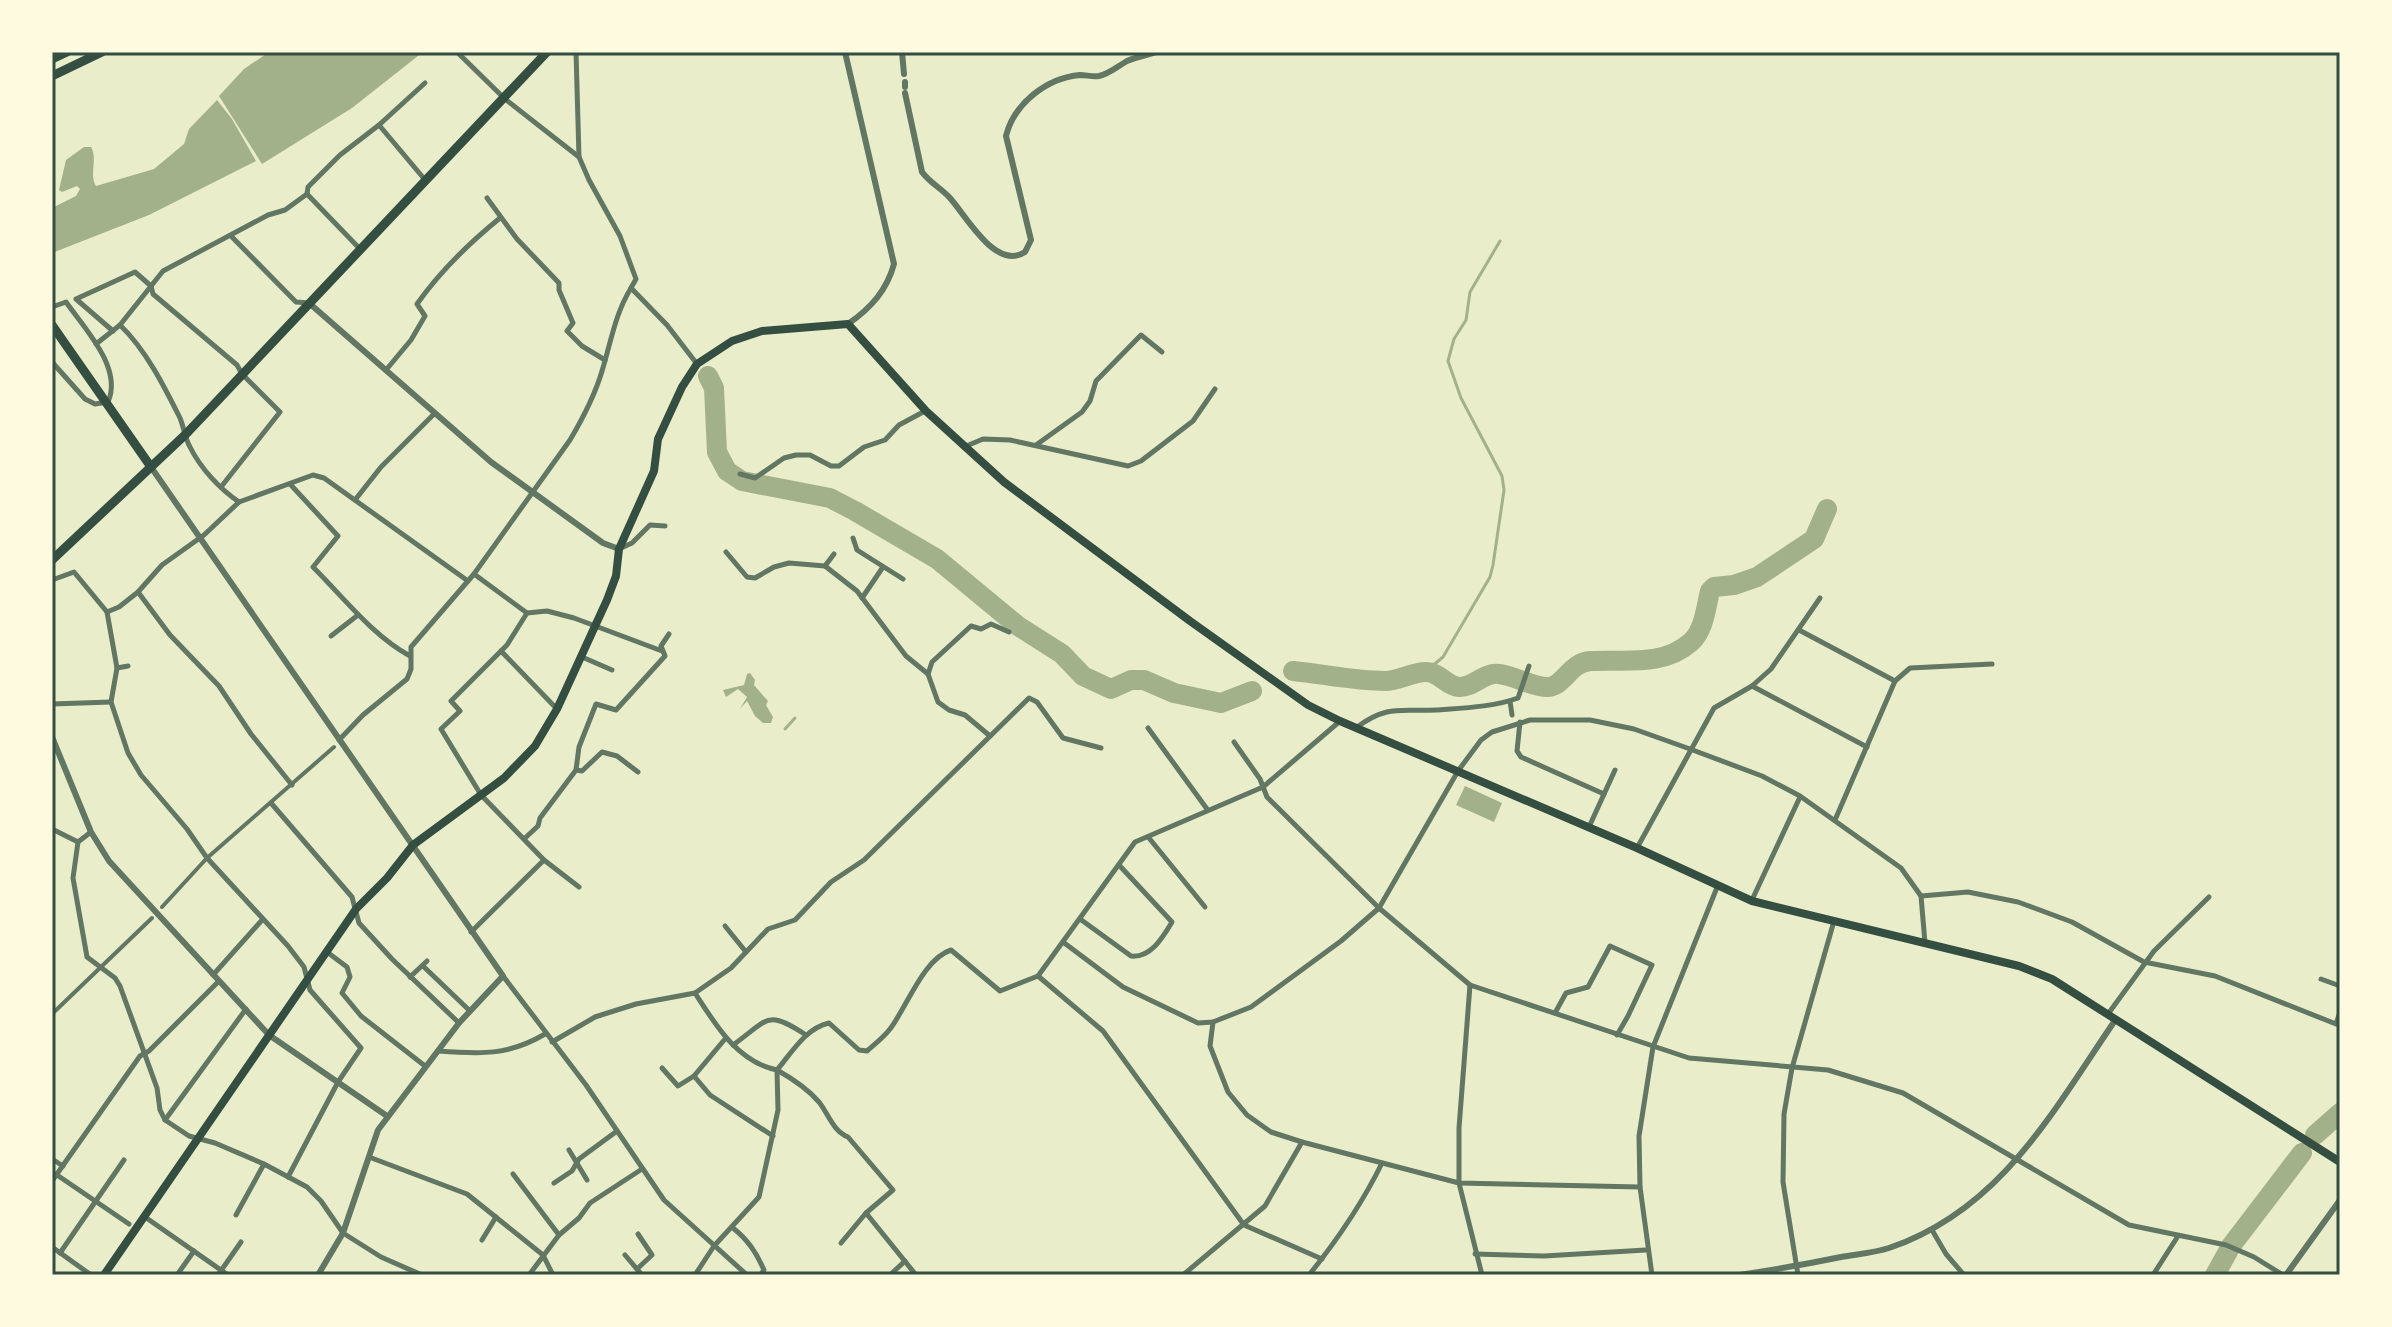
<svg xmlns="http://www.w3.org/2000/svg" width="2392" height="1327" viewBox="0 0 2392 1327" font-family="'Fira Sans Condensed',sans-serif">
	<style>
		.water { fill: #a3b18a }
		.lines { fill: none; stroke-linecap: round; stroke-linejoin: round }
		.stream { stroke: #a3b18a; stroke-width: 3 }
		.river { stroke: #a3b18a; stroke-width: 20 }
		.pedestrian { stroke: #617663; stroke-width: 4 }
		.minor { stroke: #617663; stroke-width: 5 }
		.tertiary { stroke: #617663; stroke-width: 6 }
		.primary { stroke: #344e41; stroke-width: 8 }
		.trunk { stroke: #344e41; stroke-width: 9 }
		.motorway { stroke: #344e41; stroke-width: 9 }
		.neatline { fill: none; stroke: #344e41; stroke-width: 3 }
	</style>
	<rect width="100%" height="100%" fill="#e9edc9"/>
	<g class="water">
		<path d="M269,52H423L352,108L262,164L219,96L244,69Z"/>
		<path d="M217,100L232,119L256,161L149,215L52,253V208L76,196L80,189L77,186L62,192L59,190L66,160L84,147H91C98,159 89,174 96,186L154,169L184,144L189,129Z"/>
		<path d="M750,673L755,680L754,685L768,701L766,705L773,717L771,723H763L755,716L747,701L740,709L747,697L738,689L726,697L723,690L744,685L747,674Z"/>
		<path d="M1465,786L1502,803L1494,822L1456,805Z"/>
	</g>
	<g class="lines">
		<g class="stream">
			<path d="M1425,672L1443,657L1490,577L1493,565L1504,490L1502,476L1461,398L1448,361L1454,339L1466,320L1470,292L1500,241"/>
			<path d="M785,729L795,718"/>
		</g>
		<g class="river">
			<path d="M708,376L714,388L717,452L727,471L742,481L830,498L855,511L937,559L1018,626L1062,654L1083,676L1111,689L1131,680H1144L1174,693L1221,703L1252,691"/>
			<path d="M1293,671C1323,674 1354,681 1385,681C1399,681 1412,672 1426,672C1440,672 1446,686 1459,687C1473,688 1484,672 1499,674C1515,676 1530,686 1546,687C1564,688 1569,662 1591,661C1625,659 1663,667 1691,642C1704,631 1706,607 1710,591L1714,587L1734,585L1757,577L1814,539L1827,509"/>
			<path d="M2315,1135L2340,1113"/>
			<path d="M2215,1275L2231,1246L2302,1153"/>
		</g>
		<g class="pedestrian">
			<path d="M162,907L207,858L334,747"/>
			<path d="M52,1014L152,918"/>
		</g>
		<g class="minor">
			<path d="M457,52L505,99L579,157"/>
			<path d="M576,52L579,157L589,180L620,236L636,279L631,288L667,325L697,364"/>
			<path d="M379,125L426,181"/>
			<path d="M307,194L308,187L340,155L379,125L425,83"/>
			<path d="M487,198L517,239L559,283V290L573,323L567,331L582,346L605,360"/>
			<path d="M231,236L296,302L309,303"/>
			<path d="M52,307L66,302C85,329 123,368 108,402L95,404L85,399L52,362"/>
			<path d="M120,325C146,350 164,386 180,418C184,428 185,438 190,447C201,469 220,489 239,502L313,475L324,478L468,581"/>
			<path d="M113,331L76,299L135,272L151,286L153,294L237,365L242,374L280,412L221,487"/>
			<path d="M96,344L120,325L163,271L268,215L285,210L307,194L360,249"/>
			<path d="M386,370L411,340L425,316L417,304C441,270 468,244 500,218"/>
			<path d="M1036,445L1082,412L1090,401L1096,381L1141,335L1162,352"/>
			<path d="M964,447L983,439L1010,440L1128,466L1141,461L1193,421L1215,389"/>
			<path d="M740,474L755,478L784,458L796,455H810L831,466H839L864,447L885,440L899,425L925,411"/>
			<path d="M290,484L338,536L313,567C344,598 372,635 410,656"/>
			<path d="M355,500L381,467L435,413"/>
			<path d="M853,538L857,550L903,579"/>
			<path d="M619,549L632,543L650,525L665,526"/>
			<path d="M726,552L747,577L755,578L774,567L789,563L825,566L857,591L906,656L928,674L938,702L949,710L965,715L990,736"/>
			<path d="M825,566L834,554"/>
			<path d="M474,574L527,613L547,611L574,618L662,651"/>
			<path d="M52,580L74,572L107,612L117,668L111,702L128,753L141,775L187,829L207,858L288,946L304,967L310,990L361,1048L338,1082L288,1177"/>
			<path d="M138,592L170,635L219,686L251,734L292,785"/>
			<path d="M862,598L883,567"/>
			<path d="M107,612L119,607L138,592L162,565L204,535L239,502"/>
			<path d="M527,613L507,645L451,701L460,711L441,729L481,795L544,860L579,887"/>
			<path d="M1799,630L1895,681L1835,820"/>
			<path d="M331,636L358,615"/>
			<path d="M501,651L557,709"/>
			<path d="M582,657L612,670"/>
			<path d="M117,668L128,666"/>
			<path d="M928,674L932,662L971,626L981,629L991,624L1009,632"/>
			<path d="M1895,681L1910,668L1992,664"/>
			<path d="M1752,686L1867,747"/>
			<path d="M1510,701L1512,715"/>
			<path d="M52,704L111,702"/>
			<path d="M1520,722L1517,751L1521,757L1604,794"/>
			<path d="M1357,727C1389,704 1401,712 1436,710C1462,708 1494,707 1518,698L1529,666"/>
			<path d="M1148,728L1207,809"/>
			<path d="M339,740L363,715L407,679L411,669V647L474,574L570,440C583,418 595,395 602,371C611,342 615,314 631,288"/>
			<path d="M1234,742L1260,779L1267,797L1379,908L1470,985L1689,1058L1828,1070L1903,1093L2129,1225L2226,1245L2254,1257L2283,1275"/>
			<path d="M576,770L582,771L602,752L617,756L638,772"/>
			<path d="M271,803L352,897L359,923L392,959L459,1023"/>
			<path d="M1589,827L1615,770"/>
			<path d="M52,829L78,842L91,832"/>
			<path d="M1149,838L1205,907"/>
			<path d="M524,839L538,826L540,818L576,770L579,747L596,704L616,710L665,656L661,646L669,634"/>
			<path d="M78,842L73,878L87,957L115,978L120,986L157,1088L160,1110L165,1120L189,1136L215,1143L264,1164L307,1187L321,1201L343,1233L381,1257L422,1275"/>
			<path d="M1637,848L1714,708L1752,686L1771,669L1820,598"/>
			<path d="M1921,896L1968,892L2018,902L2072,922L2144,962L2215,976L2336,1024L2340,1012"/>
			<path d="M1752,900L1800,797"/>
			<path d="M1080,919L1131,956C1151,958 1163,937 1172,922L1119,865"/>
			<path d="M725,926L746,952"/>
			<path d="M471,932L544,860"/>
			<path d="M1063,942L1123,987L1198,1023L1213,1022L1251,1007L1341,941L1379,908L1458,771L1481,740L1492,732L1530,720H1590L1634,729L1690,749L1762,776L1800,796L1901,868L1921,896L1925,943"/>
			<path d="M327,952L347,967L350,977L342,993L361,1016L425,1066"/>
			<path d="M423,966L470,1011"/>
			<path d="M213,975L263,919"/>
			<path d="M503,976L586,1085L664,1200L747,1275"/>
			<path d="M1038,976L1103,1031L1244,1225L1322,1259"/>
			<path d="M410,977L427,961"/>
			<path d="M2321,979L2340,986"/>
			<path d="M1470,985L1459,1128V1183L1482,1275"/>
			<path d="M695,993C715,1024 737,1062 777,1070C792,1052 806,1028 829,1023L859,1050L867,1051C875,1044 884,1037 890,1029C907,1007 923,959 951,950L1000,991L1038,976L1135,842L1263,787L1339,722"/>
			<path d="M1555,1013L1566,993L1588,987L1610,946L1652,965L1628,1016L1617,1035"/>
			<path d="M2108,1014L2154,951L2209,897"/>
			<path d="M1213,1022L1210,1046L1228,1092L1247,1115L1271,1132L1302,1142L1459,1183L1640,1187"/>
			<path d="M552,1042L595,1017L636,1004L695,993L731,968L768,929L795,920L831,882L864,860L1029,698L1037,702L1063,738L1101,748"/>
			<path d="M733,1045C769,1019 766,1009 806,1035"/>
			<path d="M438,1051C480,1054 508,1056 545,1034"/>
			<path d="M662,1068L678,1086L694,1076L725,1039"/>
			<path d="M777,1070C793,1079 807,1088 819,1102C829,1115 833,1131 848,1137L893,1190L866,1213L841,1243"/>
			<path d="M694,1076L710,1095L773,1136"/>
			<path d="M165,1120L246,1009"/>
			<path d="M569,1150L587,1180"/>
			<path d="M369,1157L467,1194L543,1255L553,1275"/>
			<path d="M52,1159L63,1166"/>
			<path d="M513,1174L559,1235"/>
			<path d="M57,1175L129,1224"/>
			<path d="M52,1181L140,1056L149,1051L219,981"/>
			<path d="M554,1183L572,1171L579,1159L617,1131"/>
			<path d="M866,1213L916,1275"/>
			<path d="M236,1215L264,1164"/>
			<path d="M145,1217L228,1275"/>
			<path d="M733,1228C748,1240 756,1252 764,1270L760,1275"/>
			<path d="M1932,1230L1946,1254L1964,1275"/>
			<path d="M482,1240L496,1217"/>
			<path d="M52,1247L91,1275"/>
			<path d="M60,1253L124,1160"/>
			<path d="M1475,1254L1544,1256L1646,1250"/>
			<path d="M625,1255L642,1275"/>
			<path d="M637,1269L652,1255L638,1234"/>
			<path d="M177,1275L194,1251"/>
			<path d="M218,1275L241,1242"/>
			<path d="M529,1275L559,1235L579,1218L590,1203L642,1169"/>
			<path d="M695,1275L714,1246L759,1197L778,1110L777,1070"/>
			<path d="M890,1275L905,1261"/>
			<path d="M1183,1275L1265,1206L1302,1142"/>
			<path d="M1309,1275C1338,1239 1362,1204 1382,1163"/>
			<path d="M1652,1275L1640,1187L1639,1136L1653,1047L1718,885"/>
			<path d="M1798,1275L1783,1182L1784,1114L1792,1068L1834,921"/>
			<path d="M2153,1275L2178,1236"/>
		</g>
		<g class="tertiary">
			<path d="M845,52L894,264C887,290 871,308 848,324"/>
			<path d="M902,52L904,74"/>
			<path d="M905,82V87"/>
			<path d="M905,93L922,172C930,183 941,188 950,198C967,217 996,271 1025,252L1031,240L1006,136C1014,104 1046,78 1080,75C1086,75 1093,77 1099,76C1109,74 1118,66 1127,61C1136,57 1147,55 1157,52"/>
			<path d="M309,303L491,462L603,543L619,549"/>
			<path d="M151,467L503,976L459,1023L378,1130L343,1233L318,1275"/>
			<path d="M52,737L91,832L109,861L269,1035L387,1116"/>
			<path d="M1739,1275C1773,1270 1807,1264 1841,1257C1857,1254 1874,1253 1889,1248C2001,1210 2053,1111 2116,1019"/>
			<path d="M2286,1275L2340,1200"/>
		</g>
		<path class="primary" d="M104,1275L356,909L387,878L413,845L504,778L535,746L557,709L607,600L616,576L619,549L654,471L658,439L682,387L697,364L732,341L762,331L848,324L926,411L1004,482L1190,621L1308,705L1340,721L1637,848L1752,901L2019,966L2052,979L2340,1162"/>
		<g class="trunk">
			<path d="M52,325L151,467"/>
			<path d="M52,560L186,434L547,52"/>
		</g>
		<g class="motorway">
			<path d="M52,59L67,52"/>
			<path d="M52,76L102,52"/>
		</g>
	</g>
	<rect width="2392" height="1327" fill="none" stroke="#fefae0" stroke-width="108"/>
	<rect x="54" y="54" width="2284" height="1219" class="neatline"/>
</svg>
